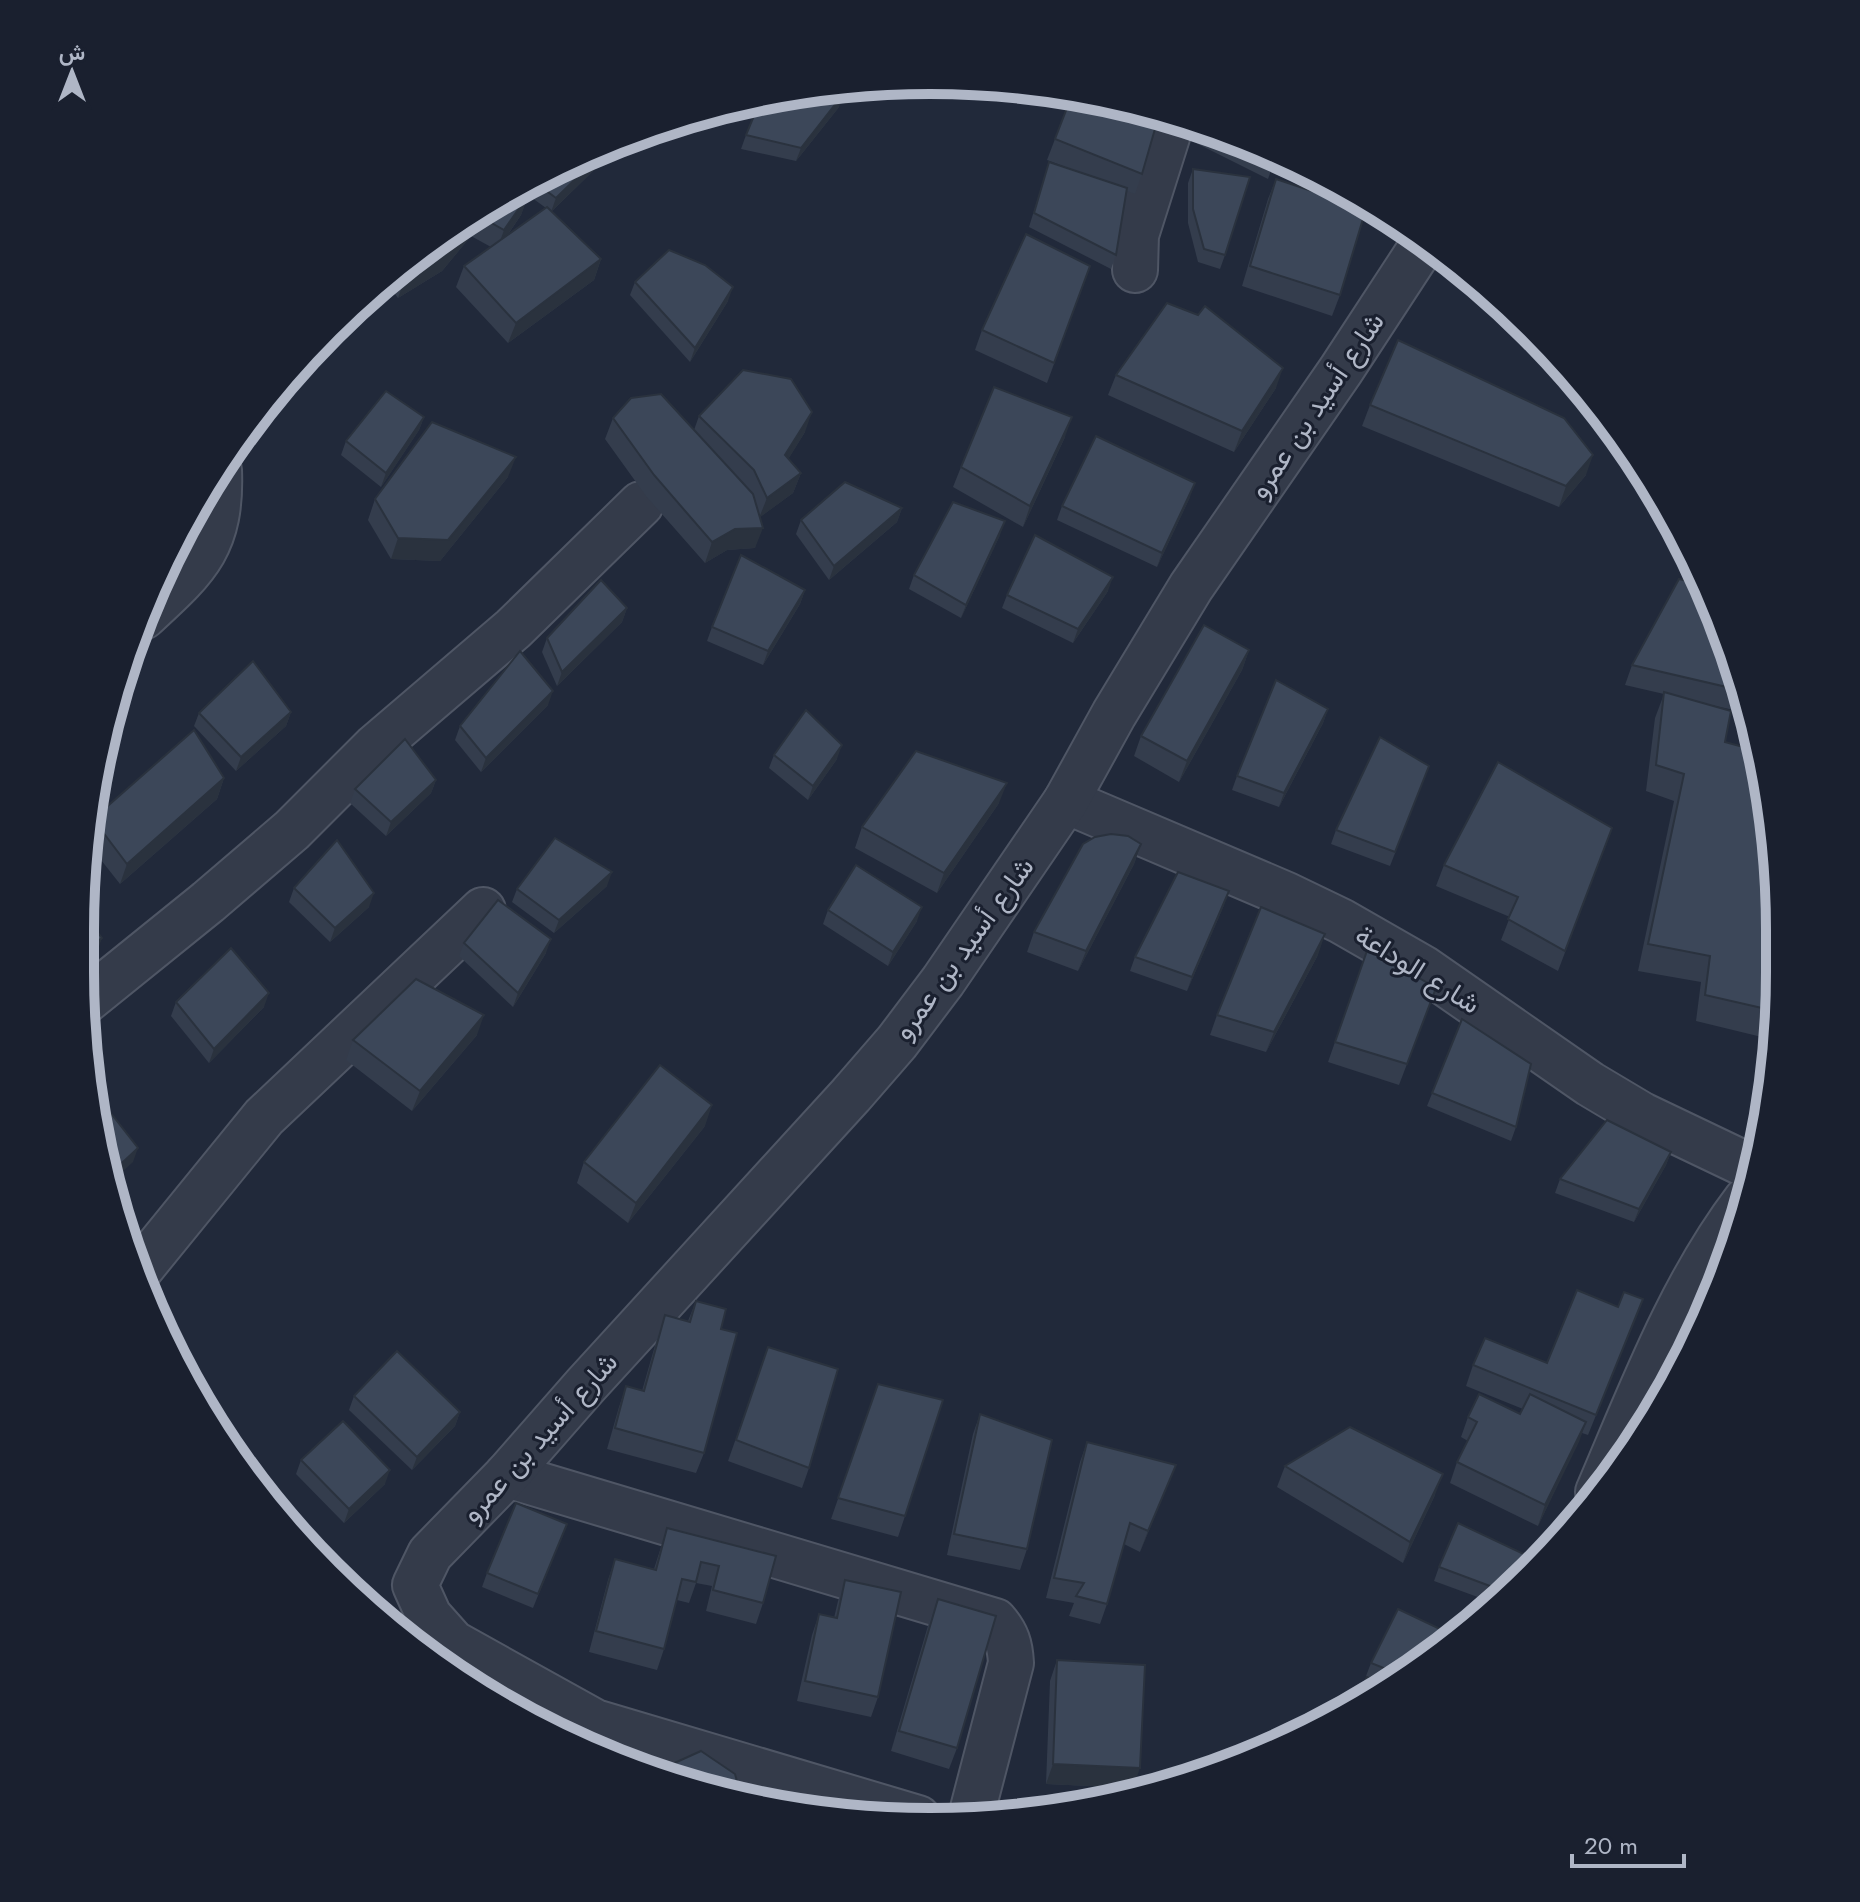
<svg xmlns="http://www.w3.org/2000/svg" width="1860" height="1902" viewBox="0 0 1860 1902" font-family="Jost,Vazirmatn,sans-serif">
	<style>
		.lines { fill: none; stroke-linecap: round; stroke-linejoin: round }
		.minor-casing { stroke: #4f5665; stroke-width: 48 }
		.minor { stroke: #343b4a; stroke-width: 44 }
		.wall { fill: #343d4d; fill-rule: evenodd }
		.shaded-wall { fill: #2a323e }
		.building { fill: #3c4759; stroke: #2a323e; stroke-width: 2 }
		.labels { text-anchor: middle; stroke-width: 6; stroke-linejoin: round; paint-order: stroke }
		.street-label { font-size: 28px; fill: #afb6c6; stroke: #1a202f }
		.rim { fill: none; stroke: #afb6c6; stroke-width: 10 }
	</style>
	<rect width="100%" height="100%" fill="#21293a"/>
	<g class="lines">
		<defs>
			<g id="minor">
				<path d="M1135,270L1136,235L1173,118"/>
				<path d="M143,617C196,568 222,547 219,470"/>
				<path d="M1066,801L1287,895L1341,921L1423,968L1590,1084L1642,1115L1753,1168"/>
				<path d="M83,1003L208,902L292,830L375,747L513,629L641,504"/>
				<path d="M137,1273L264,1117L483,910"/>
				<path d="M507,1475L995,1621C1007,1635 1010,1645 1011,1663L970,1820"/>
				<path d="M1598,1492C1641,1392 1680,1287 1746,1200"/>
				<path d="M918,1818L595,1722L453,1643L429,1616L415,1585L430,1554L507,1475L585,1386L851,1095L897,1042L943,981L1066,801L1114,714L1191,587L1341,370L1424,243"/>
			</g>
		</defs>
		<use href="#minor" class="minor-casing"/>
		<use href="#minor" class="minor"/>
	</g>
	<g class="wall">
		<path d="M734,105L723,120L712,109Z"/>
		<path d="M839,107L796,161L741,149L746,135Z"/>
		<path d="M1202,125L1273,165L1268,179L1196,143Z"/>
		<path d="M1055,139L1142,174L1135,194L1127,191L1116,255L1111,269L1029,227L1049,162L1081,173L1047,160Z"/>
		<path d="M1289,164L1355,194L1374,208L1287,170Z"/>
		<path d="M554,167L594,170L551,212L601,259L594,280L508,343L456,287L464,266L491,247L471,236L442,271L398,298L385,281L413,255ZM528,195L546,208L507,236L521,215Z"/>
		<path d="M1193,169L1225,255L1220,269L1198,262L1188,223V183Z"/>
		<path d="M1276,179L1340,295L1332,316L1242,286L1268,199Z"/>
		<path d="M1090,266L1047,383L975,350L982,330Z"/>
		<path d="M635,282L728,301L690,362L630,295Z"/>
		<path d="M1198,315L1276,388L1234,452L1108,395L1116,375Z"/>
		<path d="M1370,405L1586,475L1559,507L1362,426Z"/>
		<path d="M699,416L805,432L788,459L801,473L793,493L760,517L755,548L727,550L705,563L646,496L605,439L613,418L694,430Z"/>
		<path d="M424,417L419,430L381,487L341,455L346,441Z"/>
		<path d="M1065,437L1023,527L953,487L961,467Z"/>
		<path d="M508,477L440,561L391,559L368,520L375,499Z"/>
		<path d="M1190,497L1157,567L1057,520L1062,506Z"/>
		<path d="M902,508L897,522L829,580L796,534L801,520Z"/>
		<path d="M1000,535L961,618L909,589L914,575Z"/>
		<path d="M1689,549L1693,554L1699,571L1683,566Z"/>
		<path d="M1704,585L1745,695L1738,711L1711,705L1778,875L1774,1040L1696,1021L1701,982L1638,971L1674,801L1646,791L1655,718L1664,694L1625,685L1632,665Z"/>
		<path d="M805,590L800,604L763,665L707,641L712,627Z"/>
		<path d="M1108,591L1073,643L1002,608L1007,595Z"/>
		<path d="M627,608L622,622L557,686L542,652L547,638Z"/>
		<path d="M1249,650L1242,670L1179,782L1134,756L1141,736Z"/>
		<path d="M548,705L481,772L455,740L460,726Z"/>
		<path d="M1328,709L1323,723L1279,807L1232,790L1237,776Z"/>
		<path d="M291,712L286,726L236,771L194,726L199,713Z"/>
		<path d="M774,755L837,759L808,800L769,768Z"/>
		<path d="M1429,766L1390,866L1331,844L1336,830Z"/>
		<path d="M224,778L217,799L120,884L86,841L93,819Z"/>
		<path d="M436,780L431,793L386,836L350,803L355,789Z"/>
		<path d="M999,803L937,893L855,848L862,827Z"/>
		<path d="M1612,828L1558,971L1501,940L1510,917L1436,886L1444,865Z"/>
		<path d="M1141,844L1134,864L1078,971L1027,952L1034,932Z"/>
		<path d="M607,886L554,933L512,902L517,889Z"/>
		<path d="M294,888L369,907L330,942L289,902Z"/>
		<path d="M1224,905L1187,991L1130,971L1135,957Z"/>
		<path d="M828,910L917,921L888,966L823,924Z"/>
		<path d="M464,943L546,953L513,1007L459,956Z"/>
		<path d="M1368,948L1436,988L1399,1085L1328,1062Z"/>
		<path d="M1318,955L1266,1052L1210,1035L1217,1015Z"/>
		<path d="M176,1002L264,1007L209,1063L171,1016Z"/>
		<path d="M1462,1019L1516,1127L1511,1141L1427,1106Z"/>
		<path d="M477,1035L412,1111L346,1060L353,1040Z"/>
		<path d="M705,1126L628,1223L577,1183L584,1162Z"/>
		<path d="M1671,1152L1666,1165L1634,1222L1555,1193L1560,1179Z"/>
		<path d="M1643,1299L1588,1435L1582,1433L1538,1526L1450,1483L1457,1462L1468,1441L1461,1437L1468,1417L1520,1414L1523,1409L1466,1386L1473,1365L1547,1363L1618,1307Z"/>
		<path d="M696,1301L704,1453L696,1473L607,1449L619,1407L626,1386L642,1391L658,1335L665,1315L688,1321Z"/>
		<path d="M768,1347L809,1468L802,1488L728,1461Z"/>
		<path d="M878,1384L905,1516L898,1537L831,1519Z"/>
		<path d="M354,1396L460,1412L455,1426L412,1470L349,1410Z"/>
		<path d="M980,1414L1027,1549L1020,1570L947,1555L973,1434Z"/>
		<path d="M1087,1442L1176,1465L1140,1552L1124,1544L1107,1604L1100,1624L1069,1616L1074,1603L1046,1598L1080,1462Z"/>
		<path d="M301,1460L385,1484L344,1523L296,1474Z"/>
		<path d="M1285,1466L1435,1495L1403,1563L1277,1487Z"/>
		<path d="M567,1524L533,1608L482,1587L487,1573Z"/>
		<path d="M667,1528L776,1556L763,1603L756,1624L706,1611L712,1586L696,1583L689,1603L677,1600L664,1649L657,1670L589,1652L608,1580L615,1559L654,1569Z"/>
		<path d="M1439,1567L1525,1571L1522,1577L1494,1603L1434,1581Z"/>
		<path d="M845,1580L878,1697L871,1717L797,1701L812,1635L819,1614L834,1618L838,1601Z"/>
		<path d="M938,1599L957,1748L949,1769L891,1751L930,1619Z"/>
		<path d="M1448,1646L1386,1685L1366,1676L1371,1663Z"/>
		<path d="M1057,1660L1133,1788L1046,1784L1050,1681Z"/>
	</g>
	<g class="shaded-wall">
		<path d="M844,93L839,107L796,161L801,148Z"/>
		<path d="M734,105L723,120L728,106Z"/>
		<path d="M599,156L594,170L551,212L556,198Z"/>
		<path d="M529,194L521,215L497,250L504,230Z"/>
		<path d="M479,216L471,236L442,271L398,298L405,278Z"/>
		<path d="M601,259L594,280L508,343L516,323Z"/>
		<path d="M733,287L728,301L690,362L695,348Z"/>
		<path d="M1283,368L1276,388L1234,452L1242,431Z"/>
		<path d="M812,412L805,432L778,476L785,455Z"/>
		<path d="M424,417L419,430L381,487L386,473Z"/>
		<path d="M1072,417L1065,437L1023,527L1030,506Z"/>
		<path d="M1593,455L1586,475L1559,507L1566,486Z"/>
		<path d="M516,457L508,477L440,561L391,559L398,538Z"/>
		<path d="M801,473L793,493L759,518L767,498Z"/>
		<path d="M1195,483L1190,497L1157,567L1162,553Z"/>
		<path d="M902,508L897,522L829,580L834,566Z"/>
		<path d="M1005,521L1000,535L961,618L966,605Z"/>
		<path d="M763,528L755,548L727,550L705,563L712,542L735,529Z"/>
		<path d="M186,545L181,559L162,575L169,560Z"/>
		<path d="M1113,577L1108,591L1073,643L1078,629Z"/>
		<path d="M805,590L800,604L763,665L768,651Z"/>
		<path d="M627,608L622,622L557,686L562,672Z"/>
		<path d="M1249,650L1242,670L1179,782L1187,761Z"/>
		<path d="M553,691L548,705L481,772L486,758Z"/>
		<path d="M1328,709L1323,723L1279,807L1284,793Z"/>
		<path d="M291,712L286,726L236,771L241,757Z"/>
		<path d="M117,736L112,750L101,760L104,748Z"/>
		<path d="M842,745L837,759L808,800L813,786Z"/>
		<path d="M224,778L217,799L120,884L127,864Z"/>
		<path d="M436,780L431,793L386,836L391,822Z"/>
		<path d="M1007,783L999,803L937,893L944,873Z"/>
		<path d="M1141,844L1134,864L1078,971L1086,951Z"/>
		<path d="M612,872L607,886L554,933L559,920Z"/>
		<path d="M1229,891L1224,905L1187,991L1192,977Z"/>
		<path d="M374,893L369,907L330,942L335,928Z"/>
		<path d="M922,907L917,921L888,966L893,952Z"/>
		<path d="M1325,934L1318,955L1266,1052L1274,1032Z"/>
		<path d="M102,938L97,952L80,964L81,954Z"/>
		<path d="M551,939L546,953L513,1007L518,993Z"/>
		<path d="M269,993L264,1007L209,1063L214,1049Z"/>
		<path d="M484,1015L477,1035L412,1111L420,1091Z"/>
		<path d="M712,1105L705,1126L628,1223L636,1203Z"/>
		<path d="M138,1148L133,1162L110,1183L108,1176Z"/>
		<path d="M1671,1152L1666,1165L1634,1222L1639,1209Z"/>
		<path d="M460,1412L455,1426L412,1470L417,1457Z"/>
		<path d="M1586,1422L1579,1442L1538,1526L1545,1505Z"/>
		<path d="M1176,1465L1168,1485L1140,1552L1148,1531Z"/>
		<path d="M390,1470L385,1484L344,1523L349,1509Z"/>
		<path d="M1443,1474L1435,1495L1403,1563L1410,1542Z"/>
		<path d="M1530,1557L1522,1577L1515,1583Z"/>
		<path d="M1053,1764L1140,1768L1133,1788L1046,1784Z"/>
	</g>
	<g class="building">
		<path d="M832,89L844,93L801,148L746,135L760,101Z"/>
		<path d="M1072,95L1159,115L1142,174L1055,139Z"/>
		<path d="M1203,125L1273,157V165L1201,130Z"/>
		<path d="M595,152L599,156L556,198L533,181L554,167Z"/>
		<path d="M1049,162L1127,188L1116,255L1034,213Z"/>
		<path d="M1193,169L1250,177L1225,255L1204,249L1193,209Z"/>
		<path d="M1276,179L1366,209L1340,295L1250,266Z"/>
		<path d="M522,188L529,194L504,230L479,216L449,251L405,278L398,269L413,255Z"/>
		<path d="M547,207L601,259L516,323L464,266Z"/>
		<path d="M1026,234L1090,266L1054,363L982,330Z"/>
		<path d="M669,250L705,265L733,287L695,348L635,282Z"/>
		<path d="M1167,303L1198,315L1205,306L1283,368L1242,431L1116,375Z"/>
		<path d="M1398,340L1564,418L1593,455L1566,486L1370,405Z"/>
		<path d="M743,370L791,379L812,412L785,455L801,473L767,498L754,470L699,416Z"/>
		<path d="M994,387L1072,417L1030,506L961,467Z"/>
		<path d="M386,391L424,417L386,473L346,441Z"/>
		<path d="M661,394L753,494L763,528L735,529L712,542L654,475L613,418L631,398Z"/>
		<path d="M432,422L516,457L448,540L398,538L375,499Z"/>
		<path d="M1096,436L1195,483L1162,553L1062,506Z"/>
		<path d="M845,482L902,508L834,566L801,520Z"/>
		<path d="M953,502L1005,521L966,605L914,575Z"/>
		<path d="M181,533L186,545L169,560Z"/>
		<path d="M1035,535L1113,577L1078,629L1007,595Z"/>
		<path d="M741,555L805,590L768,651L712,627Z"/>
		<path d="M1679,579L1704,585L1744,691L1632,665Z"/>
		<path d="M601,580L627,608L562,672L547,638Z"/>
		<path d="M1204,625L1249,650L1187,761L1141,736Z"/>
		<path d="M520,651L553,691L486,758L460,726Z"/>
		<path d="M253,661L291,712L241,757L199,713Z"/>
		<path d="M1276,680L1328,709L1284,793L1237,776Z"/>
		<path d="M1664,692L1731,711L1725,742L1758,751L1778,875L1775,1011L1705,995L1710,956L1648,944L1684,774L1656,765Z"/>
		<path d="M806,710L842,745L813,786L774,755Z"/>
		<path d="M109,725L117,736L104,748Z"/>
		<path d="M194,730L224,778L127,864L93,819Z"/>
		<path d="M1380,737L1429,766L1395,852L1336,830Z"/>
		<path d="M405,739L436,780L391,822L355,789Z"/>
		<path d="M916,751L1007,783L944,873L862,827Z"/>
		<path d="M1498,762L1612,828L1565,951L1508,919L1518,897L1444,865Z"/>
		<path d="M1111,834L1128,836L1141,844L1086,951L1034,932L1083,844L1095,837Z"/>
		<path d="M555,838L612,872L559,920L517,889Z"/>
		<path d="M337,840L374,893L335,928L294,888Z"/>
		<path d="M856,865L922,907L893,952L828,910Z"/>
		<path d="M1178,872L1229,891L1192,977L1135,957Z"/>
		<path d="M498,900L551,939L518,993L464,943Z"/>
		<path d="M1261,907L1325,934L1274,1032L1217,1015Z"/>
		<path d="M83,914L102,938L81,954Z"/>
		<path d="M231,948L269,993L214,1049L176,1002Z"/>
		<path d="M1368,948L1436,988L1407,1064L1335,1042Z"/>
		<path d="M416,979L484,1015L420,1091L353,1040Z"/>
		<path d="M1462,1019L1531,1064L1516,1127L1432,1093Z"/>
		<path d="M660,1065L712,1105L636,1203L584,1162Z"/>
		<path d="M92,1089L138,1148L108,1176L96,1138Z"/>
		<path d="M1607,1120L1671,1152L1639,1209L1560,1179Z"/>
		<path d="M1577,1290L1618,1307L1624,1292L1643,1299L1596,1415L1473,1365L1485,1338L1547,1363Z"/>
		<path d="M696,1301L726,1309L721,1329L737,1333L704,1453L615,1428L626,1386L644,1391L665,1315L690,1322Z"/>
		<path d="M768,1347L838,1369L809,1468L736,1440Z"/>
		<path d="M397,1351L460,1412L417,1457L354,1396Z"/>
		<path d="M878,1384L943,1400L905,1516L838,1498Z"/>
		<path d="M1479,1394L1520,1414L1530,1394L1586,1422L1545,1505L1457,1462L1477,1422L1468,1417Z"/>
		<path d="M980,1414L1052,1440L1027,1549L954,1534Z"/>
		<path d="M343,1421L390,1470L349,1509L301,1460Z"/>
		<path d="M1350,1427L1443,1474L1410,1542L1285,1466Z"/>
		<path d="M1087,1442L1176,1465L1148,1531L1130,1523L1107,1604L1076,1596L1084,1583L1054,1578Z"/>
		<path d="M516,1503L567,1524L538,1594L487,1573Z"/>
		<path d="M1458,1523L1530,1557L1515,1583L1506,1592L1439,1567Z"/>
		<path d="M667,1528L776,1556L763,1603L713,1590L719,1566L701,1562L696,1582L682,1579L664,1649L596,1631L615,1559L656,1570Z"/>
		<path d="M845,1580L901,1592L878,1697L805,1681L819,1614L837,1618Z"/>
		<path d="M938,1599L996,1616L957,1748L899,1731Z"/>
		<path d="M1398,1609L1457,1637L1448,1646L1401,1675L1371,1663Z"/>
		<path d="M1057,1660L1145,1665L1140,1768L1053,1764Z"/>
		<path d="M1367,1677L1381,1687L1353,1705Z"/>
		<path d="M701,1751L735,1774L741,1796L656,1777L650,1774Z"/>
		<path d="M797,1806L833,1815H819L796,1809Z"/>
	</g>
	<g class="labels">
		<g class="street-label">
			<text transform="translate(1316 405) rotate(-56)" y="10">شارع أسيد بن عمرو</text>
			<text transform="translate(963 948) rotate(-54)" y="10">شارع أسيد بن عمرو</text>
			<text transform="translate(1418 969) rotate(32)" y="10">شارع الوداعة</text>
			<text transform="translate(539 1437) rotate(-48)" y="10">شارع أسيد بن عمرو</text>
		</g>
	</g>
	<path d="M0 0H1860V1902H0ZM930 94H930A836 836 0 0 1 1766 930V972A836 836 0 0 1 930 1808H930A836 836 0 0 1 94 972V930A836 836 0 0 1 930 94Z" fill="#1a202f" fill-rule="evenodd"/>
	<path class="rim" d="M930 94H930A836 836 0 0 1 1766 930V972A836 836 0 0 1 930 1808H930A836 836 0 0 1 94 972V930A836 836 0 0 1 930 94Z"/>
	<g transform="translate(72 72)" stroke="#1a202f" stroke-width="6" paint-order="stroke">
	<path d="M0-6L14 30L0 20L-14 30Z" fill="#afb6c6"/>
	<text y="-12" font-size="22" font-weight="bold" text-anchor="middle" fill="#afb6c6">ش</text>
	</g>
	<path d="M1572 1854v12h112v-12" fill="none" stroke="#afb6c6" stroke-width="4"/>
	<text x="1584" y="1854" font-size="24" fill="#afb6c6" stroke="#1a202f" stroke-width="6" paint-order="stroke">20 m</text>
</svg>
